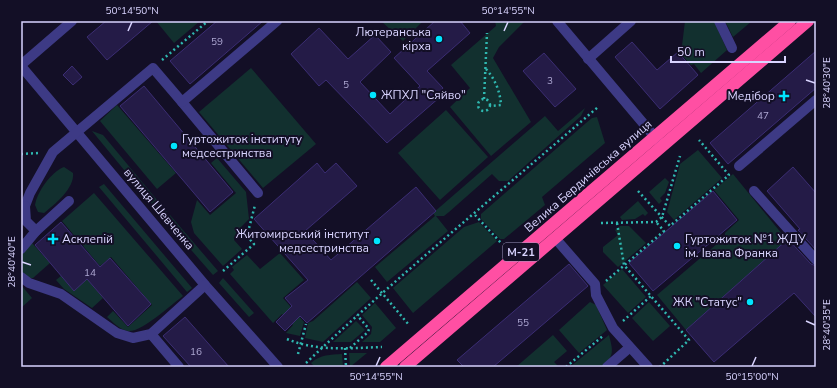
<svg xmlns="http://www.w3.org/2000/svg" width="837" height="388" viewBox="0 0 837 388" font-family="'Nunito Sans',sans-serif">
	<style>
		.green { fill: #12302f }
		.building { fill: #241b47; stroke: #3b2d73 }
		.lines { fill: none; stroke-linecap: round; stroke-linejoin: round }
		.path { stroke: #2fb8b0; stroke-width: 2.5; stroke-dasharray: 2 3; stroke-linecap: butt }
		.minor { stroke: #3d3a85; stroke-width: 10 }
		.highway { stroke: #ff4fa3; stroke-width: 12 }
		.ticks { fill: none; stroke: #d9d4ff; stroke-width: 1.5 }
		.poi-dot { fill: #00e5ff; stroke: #130f26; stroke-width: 1.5 }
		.labels { text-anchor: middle; stroke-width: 4; stroke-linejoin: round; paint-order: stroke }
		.number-label { font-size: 10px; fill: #aca6d1 }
		.shield { fill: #130f26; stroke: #9e99be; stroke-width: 1 }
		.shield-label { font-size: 11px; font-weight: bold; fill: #d9d4ff }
		.poi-label { font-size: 12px; fill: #d9d4ff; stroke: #130f26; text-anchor: end }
		.street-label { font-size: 12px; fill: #d9d4ff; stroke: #130f26 }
		.neatline { fill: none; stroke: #d9d4ff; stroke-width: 1.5 }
		.ticks-label { font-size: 10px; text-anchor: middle; fill: #d9d4ff }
	</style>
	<rect width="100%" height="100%" fill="#130f26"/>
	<g class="green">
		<path d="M156,21H200L174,43Z"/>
		<path d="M381,21H423L403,41Z"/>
		<path d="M495,21H525L499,47L493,58L531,122L491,156L450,107L470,88L451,65L496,26Z"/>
		<path d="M685,21H714L727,50L701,73L694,64L691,65L681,54Z"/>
		<path d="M725,21H752L733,37Z"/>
		<path d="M251,68L316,144L263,188L199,112Z"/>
		<path d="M117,105L176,173L157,189L100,121Z"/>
		<path d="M585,108L581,116L508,181H499L492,174L449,212L444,216H436L448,231L387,282L375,267L435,216L433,213L545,116L558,131Z"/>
		<path d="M446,110L488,157L440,200L398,153Z"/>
		<path d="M597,117L605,143L542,197L545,205L504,239H500L481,219V214L586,123L592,118Z"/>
		<path d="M92,131L103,135L167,212L162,216Z"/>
		<path d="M698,150L722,178L674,220L667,212L680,164Z"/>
		<path d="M217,158L246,192L249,219L241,227L234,240L242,249L223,266L194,233L191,222L197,200L210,215L236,193L211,163Z"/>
		<path d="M64,167L73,173C75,188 54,205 44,213L38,212L35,205C37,192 51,172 64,167Z"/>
		<path d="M733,174L787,240L686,330L657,295L725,237V233L739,220L714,190Z"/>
		<path d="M665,178L669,182L665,193L660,198L662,201L659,204L649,192Z"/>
		<path d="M104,184L192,288L187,292L99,187Z"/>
		<path d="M94,193L183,296C172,304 141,333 128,331C120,330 112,321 107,317L113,311L128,327L152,305L111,257L100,266L62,221Z"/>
		<path d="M638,201L648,213L645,216L643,214L635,219L622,220L620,217Z"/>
		<path d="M170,215L218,271L213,275L165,220Z"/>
		<path d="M479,222L497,241L413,313L393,288L464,227Z"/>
		<path d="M620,226H629L646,243L618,267L603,252V247L618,235L615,230Z"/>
		<path d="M32,243L50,263L33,278C19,278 21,265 21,255Z"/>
		<path d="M280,253L304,280L283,298L304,322L300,336L286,333L293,325L282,314L273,323L230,274L234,270L232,267L247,255L260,269Z"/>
		<path d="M622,269L646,297L628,313L603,285Z"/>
		<path d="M61,276L74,291L87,279L103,298L92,308L64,289L56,280Z"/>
		<path d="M223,278L254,313L249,317L219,283Z"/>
		<path d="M357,282L371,298L323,342L305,338L308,323L313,321Z"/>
		<path d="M21,285L32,298L21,308Z"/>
		<path d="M590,302L596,305L607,330L579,353L559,330Z"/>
		<path d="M649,302L670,326L653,341L632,318Z"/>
		<path d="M375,303L396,328L380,342H362L371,334L372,327L362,315Z"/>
		<path d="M356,321L365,330L351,342H333Z"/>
		<path d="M553,335L567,351L554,362L559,367H516Z"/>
		<path d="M609,335C613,351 615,356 601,367H570Z"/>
		<path d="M349,353H367L350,367Z"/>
		<path d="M342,354L343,367H315L311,363C321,354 330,355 342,354Z"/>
	</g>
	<g class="building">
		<path d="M106,21H153L107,60L87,37Z"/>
		<path d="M217,21H263L190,84L170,61Z"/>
		<path d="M435,21H460L470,33L427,71L443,88L438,94L440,97L387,143L326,80L319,86L291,54L319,28L348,59L375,35L391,52L360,82L390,114L420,86L394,58Z"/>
		<path d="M632,42L657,70L678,52L698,75L660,109L615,57Z"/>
		<path d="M816,51V88L728,164L710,143Z"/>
		<path d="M544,53L576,89L555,107L523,71Z"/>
		<path d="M72,66L82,77L73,85L63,75Z"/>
		<path d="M144,86L233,192L210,212L120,106Z"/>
		<path d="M317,163L325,173L336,163L357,186L305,231L331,260L416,187L436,211L307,323L300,316L285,331L276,322L292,306L285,298L308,280L254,219Z"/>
		<path d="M793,167L816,193V250L798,230L800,229L767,191Z"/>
		<path d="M713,191L737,220L653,291L629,263Z"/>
		<path d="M61,222L100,267L110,258L151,304L128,326L87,279L74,291L35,245Z"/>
		<path d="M788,239L811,264L816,266V317L794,293L714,362L686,330Z"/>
		<path d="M569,264L588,286L493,367H464L457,360Z"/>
		<path d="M185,317L229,367H191L163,336Z"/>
	</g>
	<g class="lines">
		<g class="path">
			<path d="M162,60L208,21"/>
			<path d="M486,69C495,79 500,91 501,105L490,106"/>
			<circle cx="484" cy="105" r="6"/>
			<path d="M484,99L487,33"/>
			<path d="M21,154L39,153"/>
			<path d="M638,191L670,226L729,175L699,140"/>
			<path d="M475,215L502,244"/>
			<path d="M601,223L656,222L662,217L680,156"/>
			<path d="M617,223L624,265L689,340L660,367"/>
			<path d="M223,271L254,244L247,236L255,205"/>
			<path d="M371,280L409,325"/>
			<path d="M606,281L664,231L656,222"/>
			<path d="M623,321L651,296"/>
			<path d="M287,339C317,352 351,348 382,347"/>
			<path d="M345,348L346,367"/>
			<path d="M350,348L368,332L369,329L357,315"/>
			<path d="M298,354L306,324"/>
			<path d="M306,363C400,274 500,192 598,107"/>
			<path d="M566,367L604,335"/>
		</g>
		<g class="minor">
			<path d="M557,21L659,142"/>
			<path d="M719,21L732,48"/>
			<path d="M588,59L631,21"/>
			<path d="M21,65L72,21"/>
			<path d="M21,66L205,285L278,367"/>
			<path d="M182,102L258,193"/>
			<path d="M739,166L816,100"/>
			<path d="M754,191L816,260"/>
			<path d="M21,209L25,206L30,193L53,152L153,68L182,102L277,21"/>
			<path d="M36,231L69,201"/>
			<path d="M555,238L595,284L596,295L613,328L648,367"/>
			<path d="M21,249L36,231L26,221L25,206"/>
			<path d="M21,277L29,283L61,294L117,333L133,338L151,334L205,285"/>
			<path d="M151,334L179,367"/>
			<path d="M607,367L629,348"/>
		</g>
		<g class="highway">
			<path d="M386,367L790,21"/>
			<path d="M405,367L808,21"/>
		</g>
	</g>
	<path class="ticks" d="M128,31L132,22M504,31L508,22M806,80L815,83M22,262L31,265M806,321L815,325M376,366L380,357M752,366L756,357"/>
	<g class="poi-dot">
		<circle cx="439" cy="39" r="4"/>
		<circle cx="373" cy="95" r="4"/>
		<path d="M782 90h4v4h4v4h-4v4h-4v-4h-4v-4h4z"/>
		<circle cx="174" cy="146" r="4"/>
		<path d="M51 233h4v4h4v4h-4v4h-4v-4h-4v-4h4z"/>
		<circle cx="377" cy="241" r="4"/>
		<circle cx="677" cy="246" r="4"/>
		<circle cx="750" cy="302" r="4"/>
	</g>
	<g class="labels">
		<g class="number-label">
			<text x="217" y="45">59</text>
			<text x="550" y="84">3</text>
			<text x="346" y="88">5</text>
			<text x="763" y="119">47</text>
			<text x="90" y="276">14</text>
			<text x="523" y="326">55</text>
			<text x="196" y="355">16</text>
		</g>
		<rect class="shield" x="503" y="243" width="36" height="18" rx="3"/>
		<g class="shield-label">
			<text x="521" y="256">М-21</text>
		</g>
		<g class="poi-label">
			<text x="431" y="36">Лютеранська<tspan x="431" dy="14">кірха</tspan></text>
			<text x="381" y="99" text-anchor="start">ЖПХЛ "Сяйво"</text>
			<text x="775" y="100">Медібор</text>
			<text x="182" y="143" text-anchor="start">Гуртожиток інституту<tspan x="182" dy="14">медсестринства</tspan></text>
			<text x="369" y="238">Житомирський інститут<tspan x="369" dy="14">медсестринства</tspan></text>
			<text x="62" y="243" text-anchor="start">Асклепій</text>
			<text x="685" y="243" text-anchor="start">Гуртожиток №1 ЖДУ<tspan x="685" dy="14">ім. Івана Франка</tspan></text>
			<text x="742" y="306">ЖК "Статус"</text>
		</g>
		<g class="street-label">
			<text transform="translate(588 176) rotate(-41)" y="4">Велика Бердичівська вулиця</text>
			<text transform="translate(159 209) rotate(50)" y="4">вулиця Шевченка</text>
		</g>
	</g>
	<rect width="837" height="388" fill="none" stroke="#130f26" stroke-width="44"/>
	<path d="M671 56v6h114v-6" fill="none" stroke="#d9d4ff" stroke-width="2"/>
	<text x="677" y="56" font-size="12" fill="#d9d4ff" stroke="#130f26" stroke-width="3" paint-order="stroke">50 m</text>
	<rect x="22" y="22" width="793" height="344" class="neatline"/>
	<g class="ticks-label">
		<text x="132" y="14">50°14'50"N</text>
		<text x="508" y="14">50°14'55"N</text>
		<text transform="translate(826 83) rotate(-90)" y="4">28°40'30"E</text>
		<text transform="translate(11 262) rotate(-90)" y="4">28°40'40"E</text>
		<text transform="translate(826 325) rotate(-90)" y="4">28°40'35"E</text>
		<text x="376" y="380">50°14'55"N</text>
		<text x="752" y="380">50°15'00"N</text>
	</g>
</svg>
